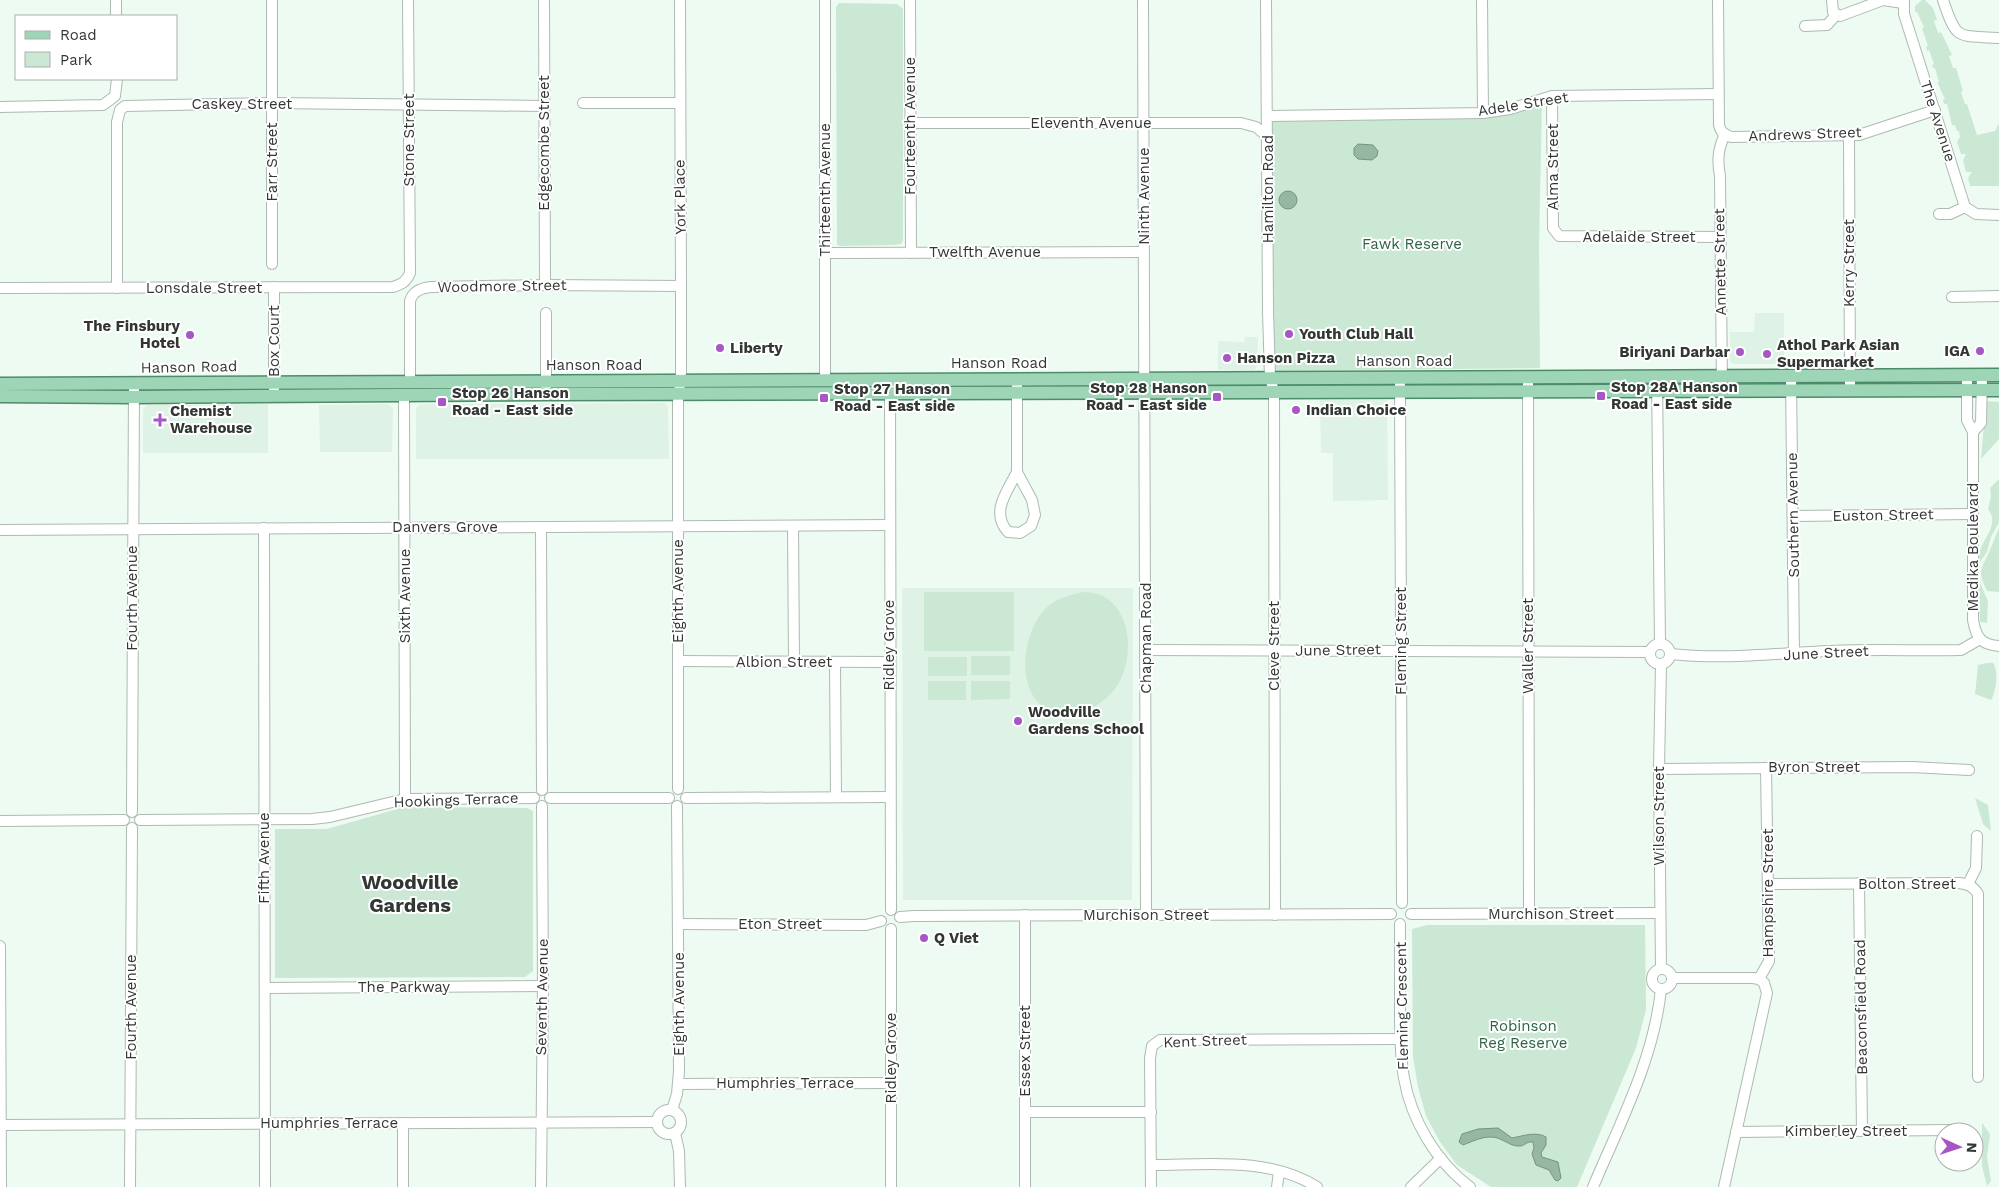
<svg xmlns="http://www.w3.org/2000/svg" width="1999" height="1187" viewBox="0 0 1999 1187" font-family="'Work Sans',sans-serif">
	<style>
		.built { fill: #def3e5 }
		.green { fill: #cbe8d5 }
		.water { fill: #96b8a3; stroke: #789182 }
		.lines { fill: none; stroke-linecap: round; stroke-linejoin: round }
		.minor-casing { stroke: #adbab1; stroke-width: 12 }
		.major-casing { stroke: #4d8c69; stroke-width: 15 }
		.minor { stroke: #fff; stroke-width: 10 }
		.major { stroke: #9dd5b6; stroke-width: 12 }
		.poi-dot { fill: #a756c6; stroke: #fff; stroke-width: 2 }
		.labels { text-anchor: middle; stroke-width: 4; stroke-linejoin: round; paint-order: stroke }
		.street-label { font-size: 15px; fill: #323734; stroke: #fff }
		.park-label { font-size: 15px; fill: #2c6345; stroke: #fff }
		.poi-label { font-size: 15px; font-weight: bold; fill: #323734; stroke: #fff; text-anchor: start }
		.district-label { font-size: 20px; font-weight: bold; fill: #323734; stroke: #fff }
	</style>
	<rect width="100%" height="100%" fill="#eefbf2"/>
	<g class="built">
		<path d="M1755,313H1784V364H1733L1730,361V332H1754Z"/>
		<path d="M1245,337H1258L1257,367L1254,370H1218V341L1244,342Z"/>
		<path d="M1320,400H1387L1388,500L1333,501V453H1321Z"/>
		<path d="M665,403L668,407L669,459H416V408L420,404Z"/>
		<path d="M268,404V453H143V410L147,405Z"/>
		<path d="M389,404L393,409L392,452H320L319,405Z"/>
		<path d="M902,588H1133L1132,900H903Z"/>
	</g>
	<g class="green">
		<path d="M1922,0H1925L1933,8L1937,20L1934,21L1938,33L1941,32L1952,55L1949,56L1953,68H1956L1963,91L1961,92L1965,104H1967L1977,135L1995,131L1999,123V186H1970L1968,178L1972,172H1966L1963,160L1966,154H1961L1957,142L1960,137L1959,131H1957L1955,125H1952L1947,104H1944L1943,100L1945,99L1937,82H1939L1935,68H1933L1932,65L1934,64L1929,50L1927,51L1926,47L1928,46L1922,28L1924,27L1917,12H1915V6Z"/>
		<path d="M839,3L897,4L903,9V240L901,244L895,245L841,246L837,245L836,7Z"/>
		<path d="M1542,102L1539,246L1540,368L1274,371L1271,119L1485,118Z"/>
		<path d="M1986,401L1999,402V439L1981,459Z"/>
		<path d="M1999,479V522L1991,537L1987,552L1978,565C1979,559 1979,553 1981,548C1986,535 1999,523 1988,509L1991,496L1990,488Z"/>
		<path d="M1999,528V592L1987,591C1978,571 1980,572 1988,554C1993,545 1995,536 1999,528Z"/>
		<path d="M1978,578L1988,601L1987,623L1980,622Z"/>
		<rect x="924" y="592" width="90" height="59"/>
		<path d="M1083,592C1130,591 1138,653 1117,686C1109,698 1098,705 1085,712C1072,718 1053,715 1042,706C1015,685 1024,631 1045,609C1055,599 1069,595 1083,592Z"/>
		<rect x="971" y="656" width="39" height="19"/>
		<rect x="928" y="657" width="39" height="19"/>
		<path d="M1987,663H1993C1999,672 1996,691 1991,700L1975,694L1978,665Z"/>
		<rect x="928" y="681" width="38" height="19"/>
		<path d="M971,681H1010V699L971,700Z"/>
		<path d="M1975,798L1988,805L1991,831L1983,824Z"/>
		<path d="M404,807L527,808L533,811V971L525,977L275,978V829H327Z"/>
		<path d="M1427,925H1645L1646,1010L1636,1048L1577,1187H1491L1457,1165L1440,1142L1426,1116L1418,1087L1413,1057L1412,929Z"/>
		<path d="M1982,1123L1990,1134L1987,1157L1991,1181L1987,1186L1982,1166Z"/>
	</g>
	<g class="water">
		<path d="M1358,144L1373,145L1378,151L1377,156L1372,160L1358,159L1354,155V148Z"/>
		<circle cx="1288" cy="200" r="9"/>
		<path d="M1498,1128L1512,1138C1523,1136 1536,1131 1546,1137V1145L1541,1153L1542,1157L1558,1162L1561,1178L1558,1181L1555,1180L1549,1170L1536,1165L1532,1154L1534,1148L1533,1142C1526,1141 1524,1147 1518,1146C1512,1146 1507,1142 1502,1140C1489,1133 1476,1140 1463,1145L1459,1142L1462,1134L1478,1129Z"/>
	</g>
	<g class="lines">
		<defs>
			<g id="minor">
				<path d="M116,0V16"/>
				<path d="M272,0V264"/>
				<path d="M544,0L545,285"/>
				<path d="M910,0L911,253"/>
				<path d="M1143,0L1146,914"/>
				<path d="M1266,0L1268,311L1270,378L1274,391L1275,915"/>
				<path d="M1482,0L1483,113"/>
				<path d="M1718,0L1719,125C1721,133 1724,134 1731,137L1859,135L1935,110"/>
				<path d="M1832,0L1833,12L1840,16L1883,0L1903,3"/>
				<path d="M1904,0V14L1965,207L1976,214L1999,215"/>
				<path d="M1943,0C1957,42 1957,35 1999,38"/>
				<path d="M1805,26L1827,25L1836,15"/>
				<path d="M1552,96L1553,228L1559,236L1720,237"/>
				<path d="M583,103H680"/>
				<path d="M0,107L103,105L115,96L117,79"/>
				<path d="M1267,116L1483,113L1510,109L1552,96L1718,94"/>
				<path d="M910,123H1241L1256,127L1268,137"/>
				<path d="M1849,136L1850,390"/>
				<path d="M1939,214H1950L1965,207"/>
				<path d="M825,253L1144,252"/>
				<path d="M274,287V389"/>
				<path d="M0,288L393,287C402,284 406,282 410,273L408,0"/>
				<path d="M117,288V122L120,110L125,106L272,103L544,106"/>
				<path d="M1952,297L1999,296"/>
				<path d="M546,313V387"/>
				<path d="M1967,375V420L1973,432V620C1976,638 1982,645 1999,646"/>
				<path d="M1657,376L1660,643"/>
				<path d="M1791,376L1794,654"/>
				<path d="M1528,377L1529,914"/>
				<path d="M825,379V0"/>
				<path d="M1017,379V472L1032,500L1035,515L1031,526L1020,533L1008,532C990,512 1007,492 1017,472"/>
				<path d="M410,382V301C413,291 421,288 431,287L545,285L681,286"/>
				<path d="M1400,385L1402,903"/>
				<path d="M890,386L891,910"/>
				<path d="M1722,390L1720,176C1717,160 1718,149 1725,134"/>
				<path d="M404,394L405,799"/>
				<path d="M1973,432L1981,423L1982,375"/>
				<path d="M1793,516L1972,514"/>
				<path d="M793,526L794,662"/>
				<path d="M541,527L542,790"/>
				<path d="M264,528L265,1187"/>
				<path d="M0,530L890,525"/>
				<circle cx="1660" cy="654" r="10"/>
				<path d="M1146,650L1650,652"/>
				<path d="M1671,654C1724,660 1777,653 1831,651C1874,649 1918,651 1961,650L1980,639"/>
				<path d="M679,661L889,662"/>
				<path d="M835,662L836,797"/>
				<path d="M1661,664L1659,769L1661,969"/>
				<path d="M1659,769L1912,767L1969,770"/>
				<path d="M678,789V402L681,373V286L680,0"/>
				<path d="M550,798H669"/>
				<path d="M686,798L890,797"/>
				<path d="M132,812L134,384"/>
				<path d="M140,820L312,819L330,817L405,799L534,798"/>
				<path d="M0,821L124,820"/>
				<path d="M1859,883L1862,1131"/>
				<path d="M1769,884L1959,883C1968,884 1973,886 1978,894V1077"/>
				<path d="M1968,884L1976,868L1977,836"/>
				<path d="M1411,914L1660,913"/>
				<path d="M1025,915V1187"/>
				<path d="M900,917L914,916L1391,914"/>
				<path d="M678,924L866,925L881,921"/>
				<path d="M1400,924C1400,953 1400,983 1400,1012C1400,1034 1400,1056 1404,1078C1411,1119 1436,1162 1470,1187"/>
				<path d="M891,929V1187"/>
				<path d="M0,946L1,1187"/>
				<circle cx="1662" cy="979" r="10"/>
				<path d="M1672,978H1753L1759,979"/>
				<path d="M265,988L543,986"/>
				<path d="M679,1084L891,1083"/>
				<path d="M672,1110L677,1094L679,1071L677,806"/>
				<circle cx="669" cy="1122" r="12"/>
				<path d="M1025,1112H1151"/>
				<path d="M403,1123V1187"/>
				<path d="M0,1125L657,1122"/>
				<path d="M1736,1132L1955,1130"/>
				<path d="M675,1133L679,1151L680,1187"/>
				<path d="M1151,1165C1206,1165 1268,1156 1317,1187"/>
				<path d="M130,1187L132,828"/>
				<path d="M541,1187L543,986L542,806"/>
				<path d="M1151,1187L1150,1058L1152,1046L1160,1040L1401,1039"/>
				<path d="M1277,1187L1279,1172"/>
				<path d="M1411,1187L1441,1158"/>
				<path d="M1593,1187C1620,1123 1654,1059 1661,989"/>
				<path d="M1724,1187L1767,993L1764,983L1759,979L1769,961L1766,768"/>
			</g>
			<g id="major">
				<path d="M0,384L1999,375"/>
				<path d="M0,396L133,397L546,394L1999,390"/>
			</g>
		</defs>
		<use href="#minor" class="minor-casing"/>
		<use href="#major" class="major-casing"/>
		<use href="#minor" class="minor"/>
		<use href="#major" class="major"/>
	</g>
	<g class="poi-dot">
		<circle cx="1289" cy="334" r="5"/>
		<circle cx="190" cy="335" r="5"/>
		<circle cx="720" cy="348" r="5"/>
		<circle cx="1980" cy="351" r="5"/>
		<circle cx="1740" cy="352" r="5"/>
		<circle cx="1767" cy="354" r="5"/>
		<circle cx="1227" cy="358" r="5"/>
		<rect x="1596" y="391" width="10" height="10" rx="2.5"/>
		<rect x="1212" y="392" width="10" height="10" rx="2.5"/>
		<rect x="819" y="393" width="10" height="10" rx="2.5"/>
		<rect x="437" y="397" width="10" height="10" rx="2.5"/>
		<circle cx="1296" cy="410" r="5"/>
		<path d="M157.5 412.5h5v5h5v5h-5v5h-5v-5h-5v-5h5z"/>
		<circle cx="1018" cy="721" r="5"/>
		<circle cx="924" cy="938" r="5"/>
	</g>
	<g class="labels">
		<g class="street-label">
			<text x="242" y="109">Caskey Street</text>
			<text transform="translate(1523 104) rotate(-9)" y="5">Adele Street</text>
			<text transform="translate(1938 121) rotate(72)" y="5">The Avenue</text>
			<text x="1091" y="128">Eleventh Avenue</text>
			<text transform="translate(910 126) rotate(-90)" y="5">Fourteenth Avenue</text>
			<text transform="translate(1805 134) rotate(-2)" y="5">Andrews Street</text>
			<text transform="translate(409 140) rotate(-90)" y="5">Stone Street</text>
			<text transform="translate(544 143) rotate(-90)" y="5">Edgecombe Street</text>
			<text transform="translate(272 162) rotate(-90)" y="5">Farr Street</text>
			<text transform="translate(1553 167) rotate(-90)" y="5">Alma Street</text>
			<text transform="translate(1268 189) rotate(-90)" y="5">Hamilton Road</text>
			<text transform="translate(825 190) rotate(-90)" y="5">Thirteenth Avenue</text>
			<text transform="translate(1144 196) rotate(-90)" y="5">Ninth Avenue</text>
			<text transform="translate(680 197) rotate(-91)" y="5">York Place</text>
			<text x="1639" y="242">Adelaide Street</text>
			<text x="985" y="257">Twelfth Avenue</text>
			<text transform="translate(1720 262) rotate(-91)" y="5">Annette Street</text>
			<text transform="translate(1849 263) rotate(-90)" y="5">Kerry Street</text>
			<text transform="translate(502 286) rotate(-1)" y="5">Woodmore Street</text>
			<text x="204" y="293">Lonsdale Street</text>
			<text transform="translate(274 341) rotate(-90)" y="5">Box Court</text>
			<text x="1404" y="366">Hanson Road</text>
			<text x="999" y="368">Hanson Road</text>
			<text x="594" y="370">Hanson Road</text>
			<text transform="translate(189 367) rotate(-1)" y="5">Hanson Road</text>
			<text transform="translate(1793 515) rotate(-91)" y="5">Southern Avenue</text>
			<text transform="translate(1883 515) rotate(-1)" y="5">Euston Street</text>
			<text x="445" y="532">Danvers Grove</text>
			<text transform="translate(1973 547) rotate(-90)" y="5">Medika Boulevard</text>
			<text transform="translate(678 591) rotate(-90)" y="5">Eighth Avenue</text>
			<text transform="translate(405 596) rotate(-90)" y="5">Sixth Avenue</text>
			<text transform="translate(132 598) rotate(-90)" y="5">Fourth Avenue</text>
			<text transform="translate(1146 638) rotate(-90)" y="5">Chapman Road</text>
			<text transform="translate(1401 641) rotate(-90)" y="5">Fleming Street</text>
			<text transform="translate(889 645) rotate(-90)" y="5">Ridley Grove</text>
			<text transform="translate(1274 646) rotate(-90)" y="5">Cleve Street</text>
			<text transform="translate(1528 646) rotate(-90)" y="5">Waller Street</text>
			<text transform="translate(1338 650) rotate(-1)" y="5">June Street</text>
			<text transform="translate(1826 653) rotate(-3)" y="5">June Street</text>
			<text x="784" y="667">Albion Street</text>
			<text x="1814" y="772">Byron Street</text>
			<text transform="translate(456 800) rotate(-2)" y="5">Hookings Terrace</text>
			<text transform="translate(1659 816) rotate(-90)" y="5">Wilson Street</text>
			<text transform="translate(264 858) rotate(-90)" y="5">Fifth Avenue</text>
			<text x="1907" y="889">Bolton Street</text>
			<text transform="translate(1768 893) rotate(-90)" y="5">Hampshire Street</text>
			<text x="1551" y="919">Murchison Street</text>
			<text x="1146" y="920">Murchison Street</text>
			<text x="780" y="929">Eton Street</text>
			<text x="404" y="992">The Parkway</text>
			<text transform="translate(542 997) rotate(-89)" y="5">Seventh Avenue</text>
			<text transform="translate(679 1004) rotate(-90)" y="5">Eighth Avenue</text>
			<text transform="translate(1402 1006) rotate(-91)" y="5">Fleming Crescent</text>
			<text transform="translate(131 1007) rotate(-90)" y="5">Fourth Avenue</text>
			<text transform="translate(1861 1007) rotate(-91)" y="5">Beaconsfield Road</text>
			<text transform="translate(1205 1041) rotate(-2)" y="5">Kent Street</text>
			<text transform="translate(1025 1051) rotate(-90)" y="5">Essex Street</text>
			<text transform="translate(891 1058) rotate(-90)" y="5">Ridley Grove</text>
			<text x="785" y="1088">Humphries Terrace</text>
			<text x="329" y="1128">Humphries Terrace</text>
			<text x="1846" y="1136">Kimberley Street</text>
		</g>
		<g class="park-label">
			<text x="1412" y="249">Fawk Reserve</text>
			<text x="1523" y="1031">Robinson<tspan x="1523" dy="17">Reg Reserve</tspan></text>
		</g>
		<g class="poi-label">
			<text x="180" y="331" text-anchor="end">The Finsbury<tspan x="180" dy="17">Hotel</tspan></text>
			<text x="1299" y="339">Youth Club Hall</text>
			<text x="1777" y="350">Athol Park Asian<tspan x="1777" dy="17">Supermarket</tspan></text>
			<text x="730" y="353">Liberty</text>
			<text x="1970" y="356" text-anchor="end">IGA</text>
			<text x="1730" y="357" text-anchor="end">Biriyani Darbar</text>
			<text x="1237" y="363">Hanson Pizza</text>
			<text x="1611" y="392">Stop 28A Hanson<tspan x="1611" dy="17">Road - East side</tspan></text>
			<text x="1207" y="393" text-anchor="end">Stop 28 Hanson<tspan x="1207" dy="17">Road - East side</tspan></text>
			<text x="834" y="394">Stop 27 Hanson<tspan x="834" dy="17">Road - East side</tspan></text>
			<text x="452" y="398">Stop 26 Hanson<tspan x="452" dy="17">Road - East side</tspan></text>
			<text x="1306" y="415">Indian Choice</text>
			<text x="170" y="416">Chemist<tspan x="170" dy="17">Warehouse</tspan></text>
			<text x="1028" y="717">Woodville<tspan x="1028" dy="17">Gardens School</tspan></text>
			<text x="934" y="943">Q Viet</text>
		</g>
		<g class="district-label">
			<text x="410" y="889">Woodville<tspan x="410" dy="23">Gardens</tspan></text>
		</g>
	</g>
	<rect x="15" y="15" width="162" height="65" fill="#ffffff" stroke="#adafae"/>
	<rect x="25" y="31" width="25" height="8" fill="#9dd5b6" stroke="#adafae"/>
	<text x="60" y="40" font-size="15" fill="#323734">Road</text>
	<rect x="25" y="52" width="25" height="15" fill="#cbe8d5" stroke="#adafae"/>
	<text x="60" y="65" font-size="15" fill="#323734">Park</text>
	<g transform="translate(1959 1147) rotate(93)"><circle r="24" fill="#ffffff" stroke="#adafae"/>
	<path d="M0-4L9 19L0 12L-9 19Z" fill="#a756c6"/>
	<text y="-8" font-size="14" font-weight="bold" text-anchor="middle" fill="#323734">N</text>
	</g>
</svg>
